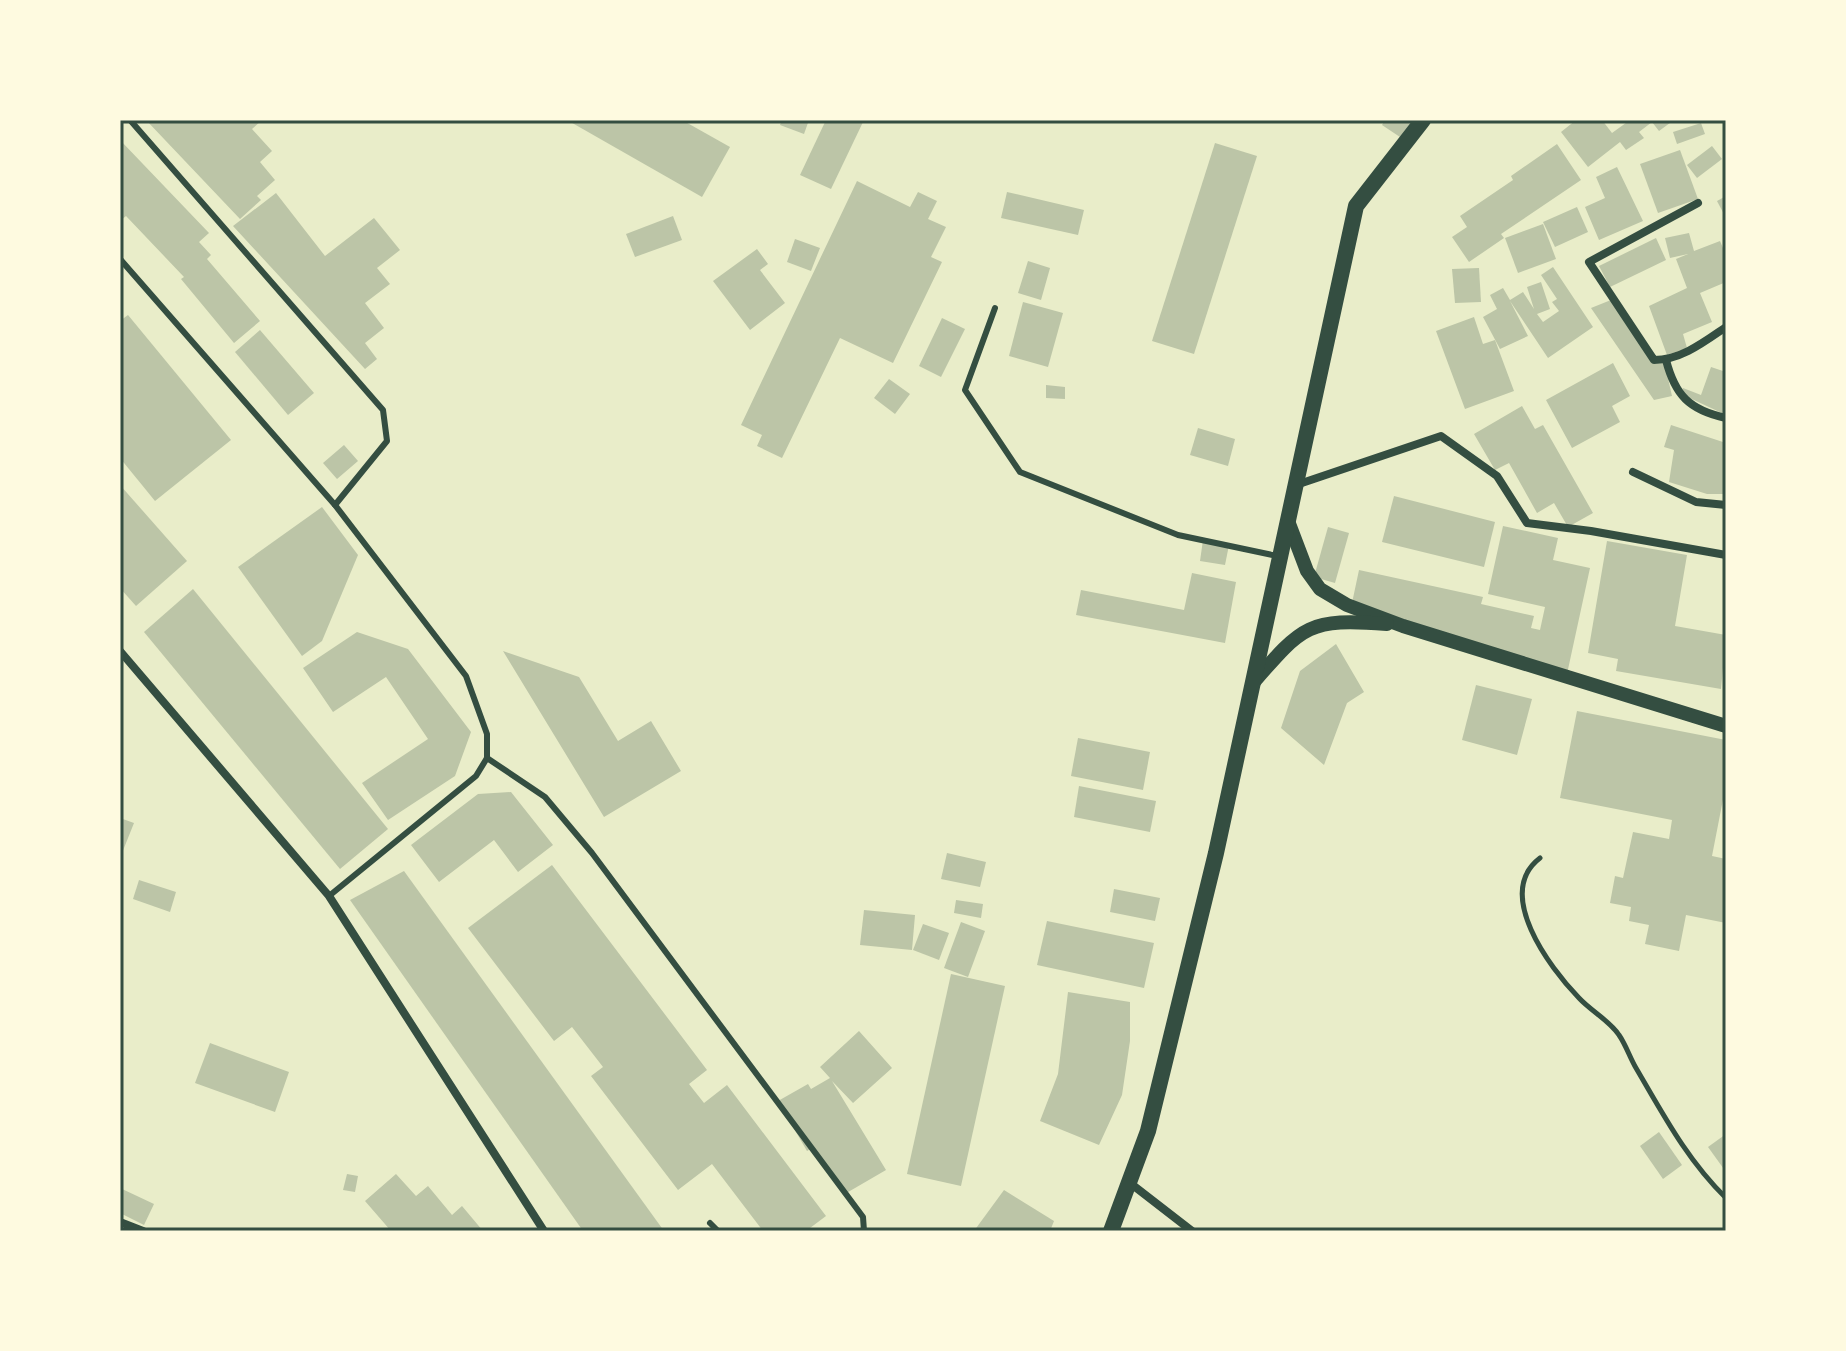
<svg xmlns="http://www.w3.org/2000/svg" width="1846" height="1351" viewBox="0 0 1846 1351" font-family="Rubik,sans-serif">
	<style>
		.building { fill: #bcc5a7 }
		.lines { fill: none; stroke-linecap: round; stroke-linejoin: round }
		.path { stroke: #344e41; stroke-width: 5 }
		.service { stroke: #344e41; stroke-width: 6 }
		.minor { stroke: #344e41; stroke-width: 8 }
		.tertiary { stroke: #344e41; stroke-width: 14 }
		.secondary { stroke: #344e41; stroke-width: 16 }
		.neatline { fill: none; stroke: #344e41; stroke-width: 3 }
	</style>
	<rect width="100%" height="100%" fill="#e9edc9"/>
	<g class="building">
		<path d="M146,120H262L252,129L272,151L260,162L275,180L257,196L261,200L240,219Z"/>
		<path d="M567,120H682L730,147L702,197Z"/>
		<path d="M782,120H809L804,134L780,125Z"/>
		<path d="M826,120L863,122L831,189L800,175Z"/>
		<path d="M1385,120H1418L1403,139L1382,125Z"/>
		<path d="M1576,120H1602L1612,133L1630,120H1674L1659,131L1652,122L1639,132L1644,138L1626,150L1620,142L1588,167L1561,132Z"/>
		<path d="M1701,123L1705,134L1677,144L1673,132Z"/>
		<path d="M120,140L209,233L199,242L211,255L207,259L260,321L234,343L181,279L184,277L126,216L120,221Z"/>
		<path d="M1215,143L1257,156L1194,354L1152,341Z"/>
		<path d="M1557,144L1581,180L1501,234L1504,238L1469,262L1452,237L1467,227L1460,216L1513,180L1511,176Z"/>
		<path d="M1712,146L1722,159L1697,178L1687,165Z"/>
		<path d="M1680,150L1698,199L1658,213L1640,164Z"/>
		<path d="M1617,167L1643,221L1599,240L1585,207L1605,198L1596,177Z"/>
		<path d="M857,181L910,207L918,192L937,201L928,219L946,227L931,257L942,262L893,363L840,338L782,458L757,446L762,435L741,425Z"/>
		<path d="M1007,192L1084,210L1078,235L1001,218Z"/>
		<path d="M276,193L325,256L374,218L400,250L377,268L390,284L365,303L384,328L365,343L377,359L365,369L233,226Z"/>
		<path d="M1726,196V218L1717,201Z"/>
		<path d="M1577,207L1588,232L1555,247L1543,222Z"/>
		<path d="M673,216L682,240L635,257L626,234Z"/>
		<path d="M1543,224L1556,259L1518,273L1505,238Z"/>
		<path d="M1689,233L1694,251L1720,241L1726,255V282L1700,293L1712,322L1683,334L1687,348L1667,355L1649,306L1687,288L1676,259L1688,254L1670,258L1665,238Z"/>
		<path d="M1656,238L1666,260L1610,287L1599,266Z"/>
		<path d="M795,239L820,248L811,271L787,262Z"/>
		<path d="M757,249L768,264L760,270L785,303L750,330L713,281Z"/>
		<path d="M1028,261L1050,268L1041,300L1018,293Z"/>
		<path d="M1553,267L1593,327L1548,358L1510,301L1528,336L1500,349L1483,317L1497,309L1490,295L1503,288L1510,300L1523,292L1534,309L1527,287L1541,282L1550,309L1537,314L1543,322L1559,311L1552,302L1557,299L1541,275Z"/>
		<path d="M1479,268L1481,302L1455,303L1452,269Z"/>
		<path d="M1611,300L1653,362L1664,361L1672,396L1654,400L1591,308Z"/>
		<path d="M1023,302L1063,313L1048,367L1009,356Z"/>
		<path d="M128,315L231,440L155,501L120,458V321Z"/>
		<path d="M1474,317L1483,344L1495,340L1514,391L1465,409L1436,331Z"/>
		<path d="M942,318L965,329L941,377L919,366Z"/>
		<path d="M260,330L314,393L288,415L235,352Z"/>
		<path d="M1613,363L1630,396L1612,406L1620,422L1572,448L1546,400Z"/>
		<path d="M1711,367L1726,372V415L1681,394L1683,388L1701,395Z"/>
		<path d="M889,379L910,394L895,414L874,398Z"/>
		<path d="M1046,385L1065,387V399L1046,398Z"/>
		<path d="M1522,406L1535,429L1543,425L1593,513L1568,527L1554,503L1537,513L1509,463L1495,470L1474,434Z"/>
		<path d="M1671,425L1726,443V494H1707L1669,482L1674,450L1664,447Z"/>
		<path d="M1198,428L1235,439L1228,466L1190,455Z"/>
		<path d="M344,445L358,461L337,479L323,463Z"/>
		<path d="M120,485L187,561L136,606L120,588Z"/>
		<path d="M1394,496L1495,522L1484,567L1382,542Z"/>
		<path d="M322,507L358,555L322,641L302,656L238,567Z"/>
		<path d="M1503,526L1558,538L1553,560L1590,568L1567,674L1352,603L1359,570L1483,597L1481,604L1534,616L1531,628L1540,630L1545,607L1488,594Z"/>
		<path d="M1328,527L1349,533L1335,583L1314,577Z"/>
		<path d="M1203,540L1229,545L1225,565L1200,561Z"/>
		<path d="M1607,541L1687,555L1675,626L1726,635L1721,689L1616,671L1618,659L1588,653Z"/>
		<path d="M1192,573L1236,582L1225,643L1076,615L1081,590L1184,610Z"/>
		<path d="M193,589L388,829L340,869L144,632Z"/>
		<path d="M357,632L408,649L471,732L455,776L388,820L362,783L428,739L386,677L333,712L303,668Z"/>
		<path d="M1336,644L1364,692L1347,703L1324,765L1281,728L1300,671Z"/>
		<path d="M503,651L579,677L618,741L651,721L681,771L604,817Z"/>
		<path d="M1476,685L1532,699L1517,755L1462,740Z"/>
		<path d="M1577,711L1726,740V784L1712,856L1726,859V923L1686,915L1679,951L1645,944L1649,925L1629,921L1631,907L1610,903L1615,876L1623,878L1633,832L1669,839L1672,820L1560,798Z"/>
		<path d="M1078,738L1150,752L1143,790L1071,776Z"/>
		<path d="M1079,786L1156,801L1150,832L1074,817Z"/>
		<path d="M511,792L553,845L518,872L494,840L439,882L411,845L478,794Z"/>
		<path d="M120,818L134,823L120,858Z"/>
		<path d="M947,853L986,862L980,887L941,879Z"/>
		<path d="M552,865L707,1070L689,1084L704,1103L727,1085L826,1216L806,1231H763L712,1164L678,1190L591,1076L603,1067L572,1027L554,1041L468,928Z"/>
		<path d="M404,871L664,1231H583L350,900Z"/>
		<path d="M139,880L176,892L170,912L133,899Z"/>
		<path d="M1114,889L1160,898L1155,921L1110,912Z"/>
		<path d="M956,900L983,904L981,918L954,913Z"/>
		<path d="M864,910L915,915L912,950L860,945Z"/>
		<path d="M1047,921L1154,943L1144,988L1037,965Z"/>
		<path d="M961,922L985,931L968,977L944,968Z"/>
		<path d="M923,924L949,933L939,960L913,950Z"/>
		<path d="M951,974L1005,986L961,1186L907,1174Z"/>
		<path d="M1068,992L1130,1002V1041L1122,1095L1099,1145L1040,1121L1058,1074Z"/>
		<path d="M859,1031L892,1068L853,1103L832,1081L886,1170L843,1195L814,1147L807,1151L778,1101L808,1084L811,1089L830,1078L820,1067Z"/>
		<path d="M210,1043L289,1072L275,1112L195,1083Z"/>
		<path d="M1659,1132L1682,1165L1663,1179L1640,1146Z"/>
		<path d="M1726,1134V1172L1708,1147Z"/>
		<path d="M347,1174L358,1176L355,1192L343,1190Z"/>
		<path d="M396,1174L416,1196L428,1186L452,1215L462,1206L483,1231H391L365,1201Z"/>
		<path d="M120,1188L154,1204L144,1225L120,1213Z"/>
		<path d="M1004,1190L1054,1221L1050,1231H974Z"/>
	</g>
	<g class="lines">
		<path class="path" d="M1540,858C1494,893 1549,967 1579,998C1591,1011 1610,1021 1619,1035C1626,1045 1630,1058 1636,1068C1663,1114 1687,1160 1726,1198"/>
		<g class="service">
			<path d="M130,120L383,410L387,441L335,505"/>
			<path d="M120,259L335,505L466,676L487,734V758L476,776L329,896"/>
			<path d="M995,308L965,390L1020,472L1178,535L1277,556"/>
			<path d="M487,758L545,797L592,853L863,1217L864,1231"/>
			<path d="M710,1223L718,1231"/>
		</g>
		<g class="minor">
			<path d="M1698,203L1589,262L1654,360C1681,360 1704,342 1726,327"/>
			<path d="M1666,360C1675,395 1689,410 1726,418"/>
			<path d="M1633,472L1696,502L1726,505"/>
			<path d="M1296,485L1441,436L1497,476L1527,523L1591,531L1726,555"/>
			<path d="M120,651L329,896L544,1231"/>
			<path d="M1130,1183L1192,1231"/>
			<path d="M120,1222L143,1231"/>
		</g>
		<g class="tertiary">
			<path d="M1288,521L1307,571L1320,589L1347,605L1403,626L1726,726"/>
			<path d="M1253,683C1303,625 1309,618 1387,624"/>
		</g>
		<path class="secondary" d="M1111,1231L1148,1131L1216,853L1356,206L1423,120"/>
	</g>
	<rect width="1846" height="1351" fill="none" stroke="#fefae0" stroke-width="244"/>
	<rect x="122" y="122" width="1602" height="1107" class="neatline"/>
</svg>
